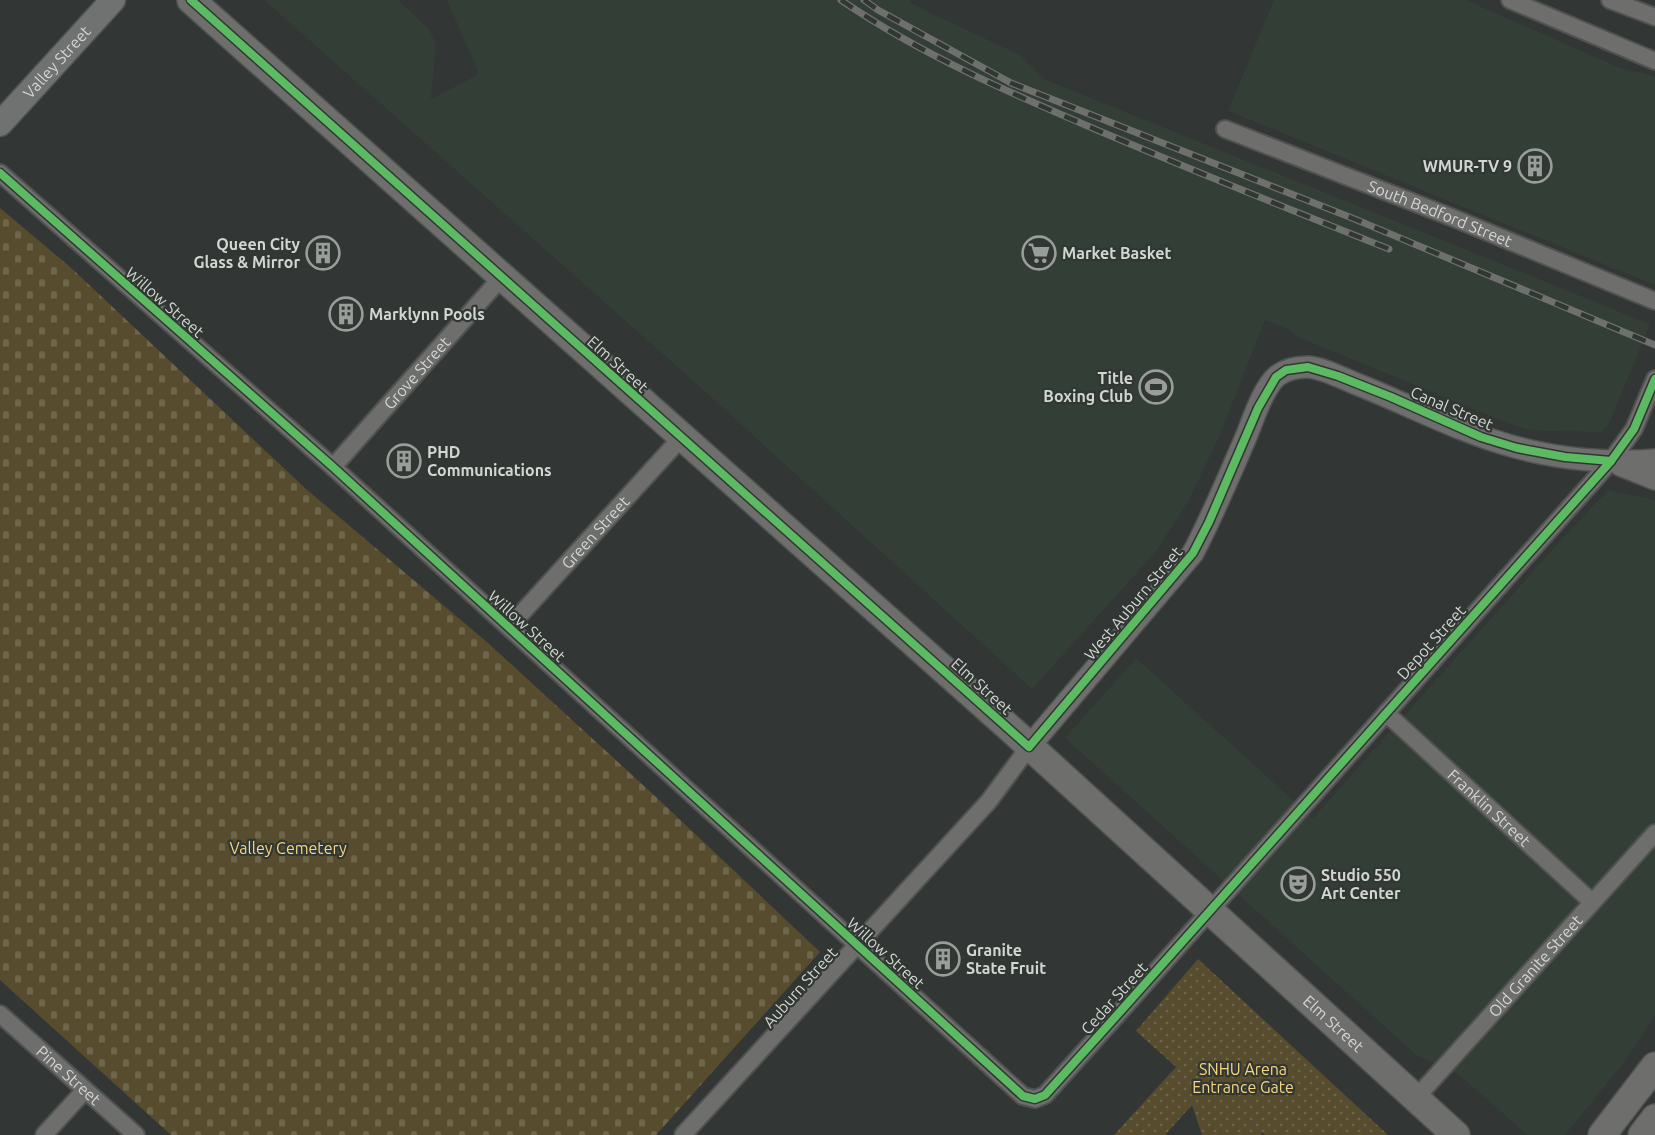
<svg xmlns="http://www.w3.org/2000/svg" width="1655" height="1135" viewBox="0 0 1655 1135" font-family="Ubuntu,sans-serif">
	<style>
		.built { fill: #333e37 }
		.cemetery { fill: url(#cemetery-stones) }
		.park { fill: url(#park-dots) }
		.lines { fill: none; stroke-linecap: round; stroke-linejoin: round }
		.minor-casing { stroke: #505251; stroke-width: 20 }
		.tertiary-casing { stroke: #505251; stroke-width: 24 }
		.secondary-casing { stroke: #505251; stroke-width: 27 }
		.primary-casing { stroke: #505251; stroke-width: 30 }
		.minor { stroke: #6e6e6d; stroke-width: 16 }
		.tertiary { stroke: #6e6e6d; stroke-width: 21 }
		.secondary { stroke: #6f7270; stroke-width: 24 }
		.primary { stroke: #6e6f6d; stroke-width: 27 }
		.rail-casing { stroke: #6e706e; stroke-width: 7 }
		.rail { stroke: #313733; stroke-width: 4.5; stroke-dasharray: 14; stroke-linecap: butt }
		.cycleway-casing { stroke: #313733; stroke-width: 11 }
		.cycleway { stroke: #5cba63; stroke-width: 8 }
		.labels { text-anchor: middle; stroke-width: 4.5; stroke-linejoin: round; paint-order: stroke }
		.street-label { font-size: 16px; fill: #d2d6d3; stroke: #313733 }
		.poi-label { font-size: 16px; font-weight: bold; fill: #d2d6d3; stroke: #313733; text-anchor: start }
		.park-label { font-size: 16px; fill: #f8d580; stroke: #313733 }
	</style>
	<defs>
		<pattern id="cemetery-stones" width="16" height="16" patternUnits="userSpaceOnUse" patternTransform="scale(1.5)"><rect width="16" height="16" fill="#584c2e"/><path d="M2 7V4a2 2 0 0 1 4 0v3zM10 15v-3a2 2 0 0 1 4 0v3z" fill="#6f654b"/></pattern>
		<pattern id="park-dots" width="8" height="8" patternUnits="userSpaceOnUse" patternTransform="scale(1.5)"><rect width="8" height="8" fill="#584c2e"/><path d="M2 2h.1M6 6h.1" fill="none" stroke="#6f654b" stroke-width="1.8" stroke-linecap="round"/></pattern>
	</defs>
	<rect width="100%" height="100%" fill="#323634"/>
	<g class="built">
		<path d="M264,0H398L429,29L436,44L431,99L479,74L447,0H911L910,2L924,10L1020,55L1044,79L1650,324L1609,424L1601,432L1545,431L1525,429L1500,420L1310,342L1296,336L1291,330L1265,320L1220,435L1189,500L1155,553L1032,689L701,388Z"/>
		<path d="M1274,0H1466L1618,67L1655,76V285L1228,111Z"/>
		<path d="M1608,490L1655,500V1015L1626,1060L1565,1135H1527L1457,1073L1416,1055L1065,738L1136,658L1313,818L1561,540Z"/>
	</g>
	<path class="cemetery" d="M0,208L69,266L306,489L488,643L655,796L820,952L656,1135H171L0,980Z"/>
	<path class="park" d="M1198,959L1388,1135H1265L1262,1132L1261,1135H1202L1192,1105L1165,1135H1114L1176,1067L1136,1031Z"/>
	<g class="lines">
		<defs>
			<g id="minor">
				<path d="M1510,0L1655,61"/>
				<path d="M1610,0L1655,17"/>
				<path id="s1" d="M1225,129L1451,217L1655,301"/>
				<path d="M0,173L333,467L1023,1096L1035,1099L1045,1095L1118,1014L1611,461L1634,429L1655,379"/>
				<path id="s2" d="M333,467L501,278"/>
				<path id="s3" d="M509,627L681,438"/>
				<path id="s4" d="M1386,713L1592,902"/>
				<path id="s5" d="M0,1014L136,1135"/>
				<path id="s6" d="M1416,1098L1655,833"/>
				<path d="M44,1135L85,1090"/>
				<path d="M683,1135L989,801L1029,747"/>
			</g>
			<g id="tertiary">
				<path d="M1620,465L1655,479"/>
				<path d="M1029,747L1193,553C1213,515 1229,476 1246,437C1253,420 1263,388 1277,376C1285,370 1297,367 1307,367C1320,367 1342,378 1354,383C1408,404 1459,432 1515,447C1559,459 1610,464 1655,460"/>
			</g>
			<g id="secondary">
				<path id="s7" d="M0,124L113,0"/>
			</g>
			<g id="primary">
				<path id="s8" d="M191,0L1014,732L1456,1135"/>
				<path d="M1602,1135L1655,1066"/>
				<path d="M1642,1135L1655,1118"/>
			</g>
		</defs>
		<use href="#minor" class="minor-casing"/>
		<use href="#tertiary" class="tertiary-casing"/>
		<use href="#secondary" class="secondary-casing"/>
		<use href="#primary" class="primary-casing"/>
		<use href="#minor" class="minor"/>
		<use href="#tertiary" class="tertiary"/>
		<use href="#secondary" class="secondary"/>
		<use href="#primary" class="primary"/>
		<defs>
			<g id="rail">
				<path d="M841,0C920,54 1010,93 1097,130C1194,171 1291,210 1389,249"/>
				<path d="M864,0L878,10L1011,83L1357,220L1655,345"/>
			</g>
		</defs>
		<use href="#rail" class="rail-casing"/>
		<use href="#rail" class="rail"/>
		<defs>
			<g id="cycleway">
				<path d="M191,0L1029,747L1193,553L1209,522L1258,408L1276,377L1286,370L1308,367L1338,376L1391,397L1481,437L1517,448L1565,457L1611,461"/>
				<path d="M0,173L333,467L1023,1096L1035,1099L1045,1095L1118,1014L1611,461L1634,429L1655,379"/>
			</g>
		</defs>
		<use href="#cycleway" class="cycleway-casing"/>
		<use href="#cycleway" class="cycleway"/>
	</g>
	<defs>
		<symbol id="building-ring" viewBox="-11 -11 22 22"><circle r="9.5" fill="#313733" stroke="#9a9e9b" stroke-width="1.5"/><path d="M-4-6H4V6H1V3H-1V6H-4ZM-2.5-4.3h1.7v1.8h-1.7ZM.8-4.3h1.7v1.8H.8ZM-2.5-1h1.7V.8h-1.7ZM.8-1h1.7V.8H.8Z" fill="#9a9e9b"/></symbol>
		<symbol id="supermarket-ring" viewBox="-11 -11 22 22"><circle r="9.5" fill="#313733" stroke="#9a9e9b" stroke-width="1.5"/><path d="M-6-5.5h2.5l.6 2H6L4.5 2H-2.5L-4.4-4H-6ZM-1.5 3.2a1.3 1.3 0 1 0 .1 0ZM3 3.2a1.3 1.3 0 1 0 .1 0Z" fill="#9a9e9b"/></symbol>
		<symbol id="stadium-ring" viewBox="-11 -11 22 22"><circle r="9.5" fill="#313733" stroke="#9a9e9b" stroke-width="1.5"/><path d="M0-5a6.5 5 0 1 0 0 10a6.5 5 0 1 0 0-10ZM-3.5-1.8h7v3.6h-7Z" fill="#9a9e9b"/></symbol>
		<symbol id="theatre-ring" viewBox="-11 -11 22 22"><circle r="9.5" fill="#313733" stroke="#9a9e9b" stroke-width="1.5"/><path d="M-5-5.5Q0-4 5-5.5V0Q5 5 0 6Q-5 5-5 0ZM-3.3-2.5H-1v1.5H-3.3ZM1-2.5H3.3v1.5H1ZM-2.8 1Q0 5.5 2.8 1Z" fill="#9a9e9b"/></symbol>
	</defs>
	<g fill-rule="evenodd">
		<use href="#building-ring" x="1516" y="147" width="38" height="38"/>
		<use href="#building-ring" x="304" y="234" width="38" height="38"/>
		<use href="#supermarket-ring" x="1020" y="234" width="38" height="38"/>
		<use href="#building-ring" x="327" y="295" width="38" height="38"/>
		<use href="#stadium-ring" x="1137" y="368" width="38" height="38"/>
		<use href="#building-ring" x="385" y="442" width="38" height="38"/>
		<use href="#theatre-ring" x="1279" y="865" width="38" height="38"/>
		<use href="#building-ring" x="924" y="940" width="38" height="38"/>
	</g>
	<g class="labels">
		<g class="street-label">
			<text dy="6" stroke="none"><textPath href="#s7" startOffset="84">Valley Street</textPath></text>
			<text dy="6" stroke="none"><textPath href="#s1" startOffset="231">South Bedford Street</textPath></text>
			<text transform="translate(165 302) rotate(41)" y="6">Willow Street</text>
			<text transform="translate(618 364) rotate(42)" y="6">Elm Street</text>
			<text dy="6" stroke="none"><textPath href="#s2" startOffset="126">Grove Street</textPath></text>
			<text transform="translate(1452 408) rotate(23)" y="6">Canal Street</text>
			<text dy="6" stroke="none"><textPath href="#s3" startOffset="128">Green Street</textPath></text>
			<text transform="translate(1133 603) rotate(-50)" y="6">West Auburn Street</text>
			<text transform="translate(527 626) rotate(42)" y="6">Willow Street</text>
			<text transform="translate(1431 642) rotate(-48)" y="6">Depot Street</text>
			<text transform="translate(982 686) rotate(42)" y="6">Elm Street</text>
			<text dy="6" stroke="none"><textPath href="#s4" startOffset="140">Franklin Street</textPath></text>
			<text transform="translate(886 953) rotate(42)" y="6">Willow Street</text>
			<text dy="6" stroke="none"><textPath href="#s6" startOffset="178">Old Granite Street</textPath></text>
			<text transform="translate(800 987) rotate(-48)" y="6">Auburn Street</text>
			<text transform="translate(1114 998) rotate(-48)" y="6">Cedar Street</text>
			<text dy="6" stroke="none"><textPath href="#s8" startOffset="1534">Elm Street</textPath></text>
			<text dy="6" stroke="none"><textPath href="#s5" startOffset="92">Pine Street</textPath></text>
		</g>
		<g class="poi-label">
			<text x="1512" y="172" text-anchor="end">WMUR-TV 9</text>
			<text x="300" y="250" text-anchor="end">Queen City<tspan x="300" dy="18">Glass &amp; Mirror</tspan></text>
			<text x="1062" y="259">Market Basket</text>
			<text x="369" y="320">Marklynn Pools</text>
			<text x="1133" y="384" text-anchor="end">Title<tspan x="1133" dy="18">Boxing Club</tspan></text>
			<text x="427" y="458">PHD<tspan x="427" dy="18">Communications</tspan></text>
			<text x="1321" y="881">Studio 550<tspan x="1321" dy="18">Art Center</tspan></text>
			<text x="966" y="956">Granite<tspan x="966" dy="18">State Fruit</tspan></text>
		</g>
		<g class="park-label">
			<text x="288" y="854">Valley Cemetery</text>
			<text x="1243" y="1075">SNHU Arena<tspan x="1243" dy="18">Entrance Gate</tspan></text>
		</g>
	</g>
</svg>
